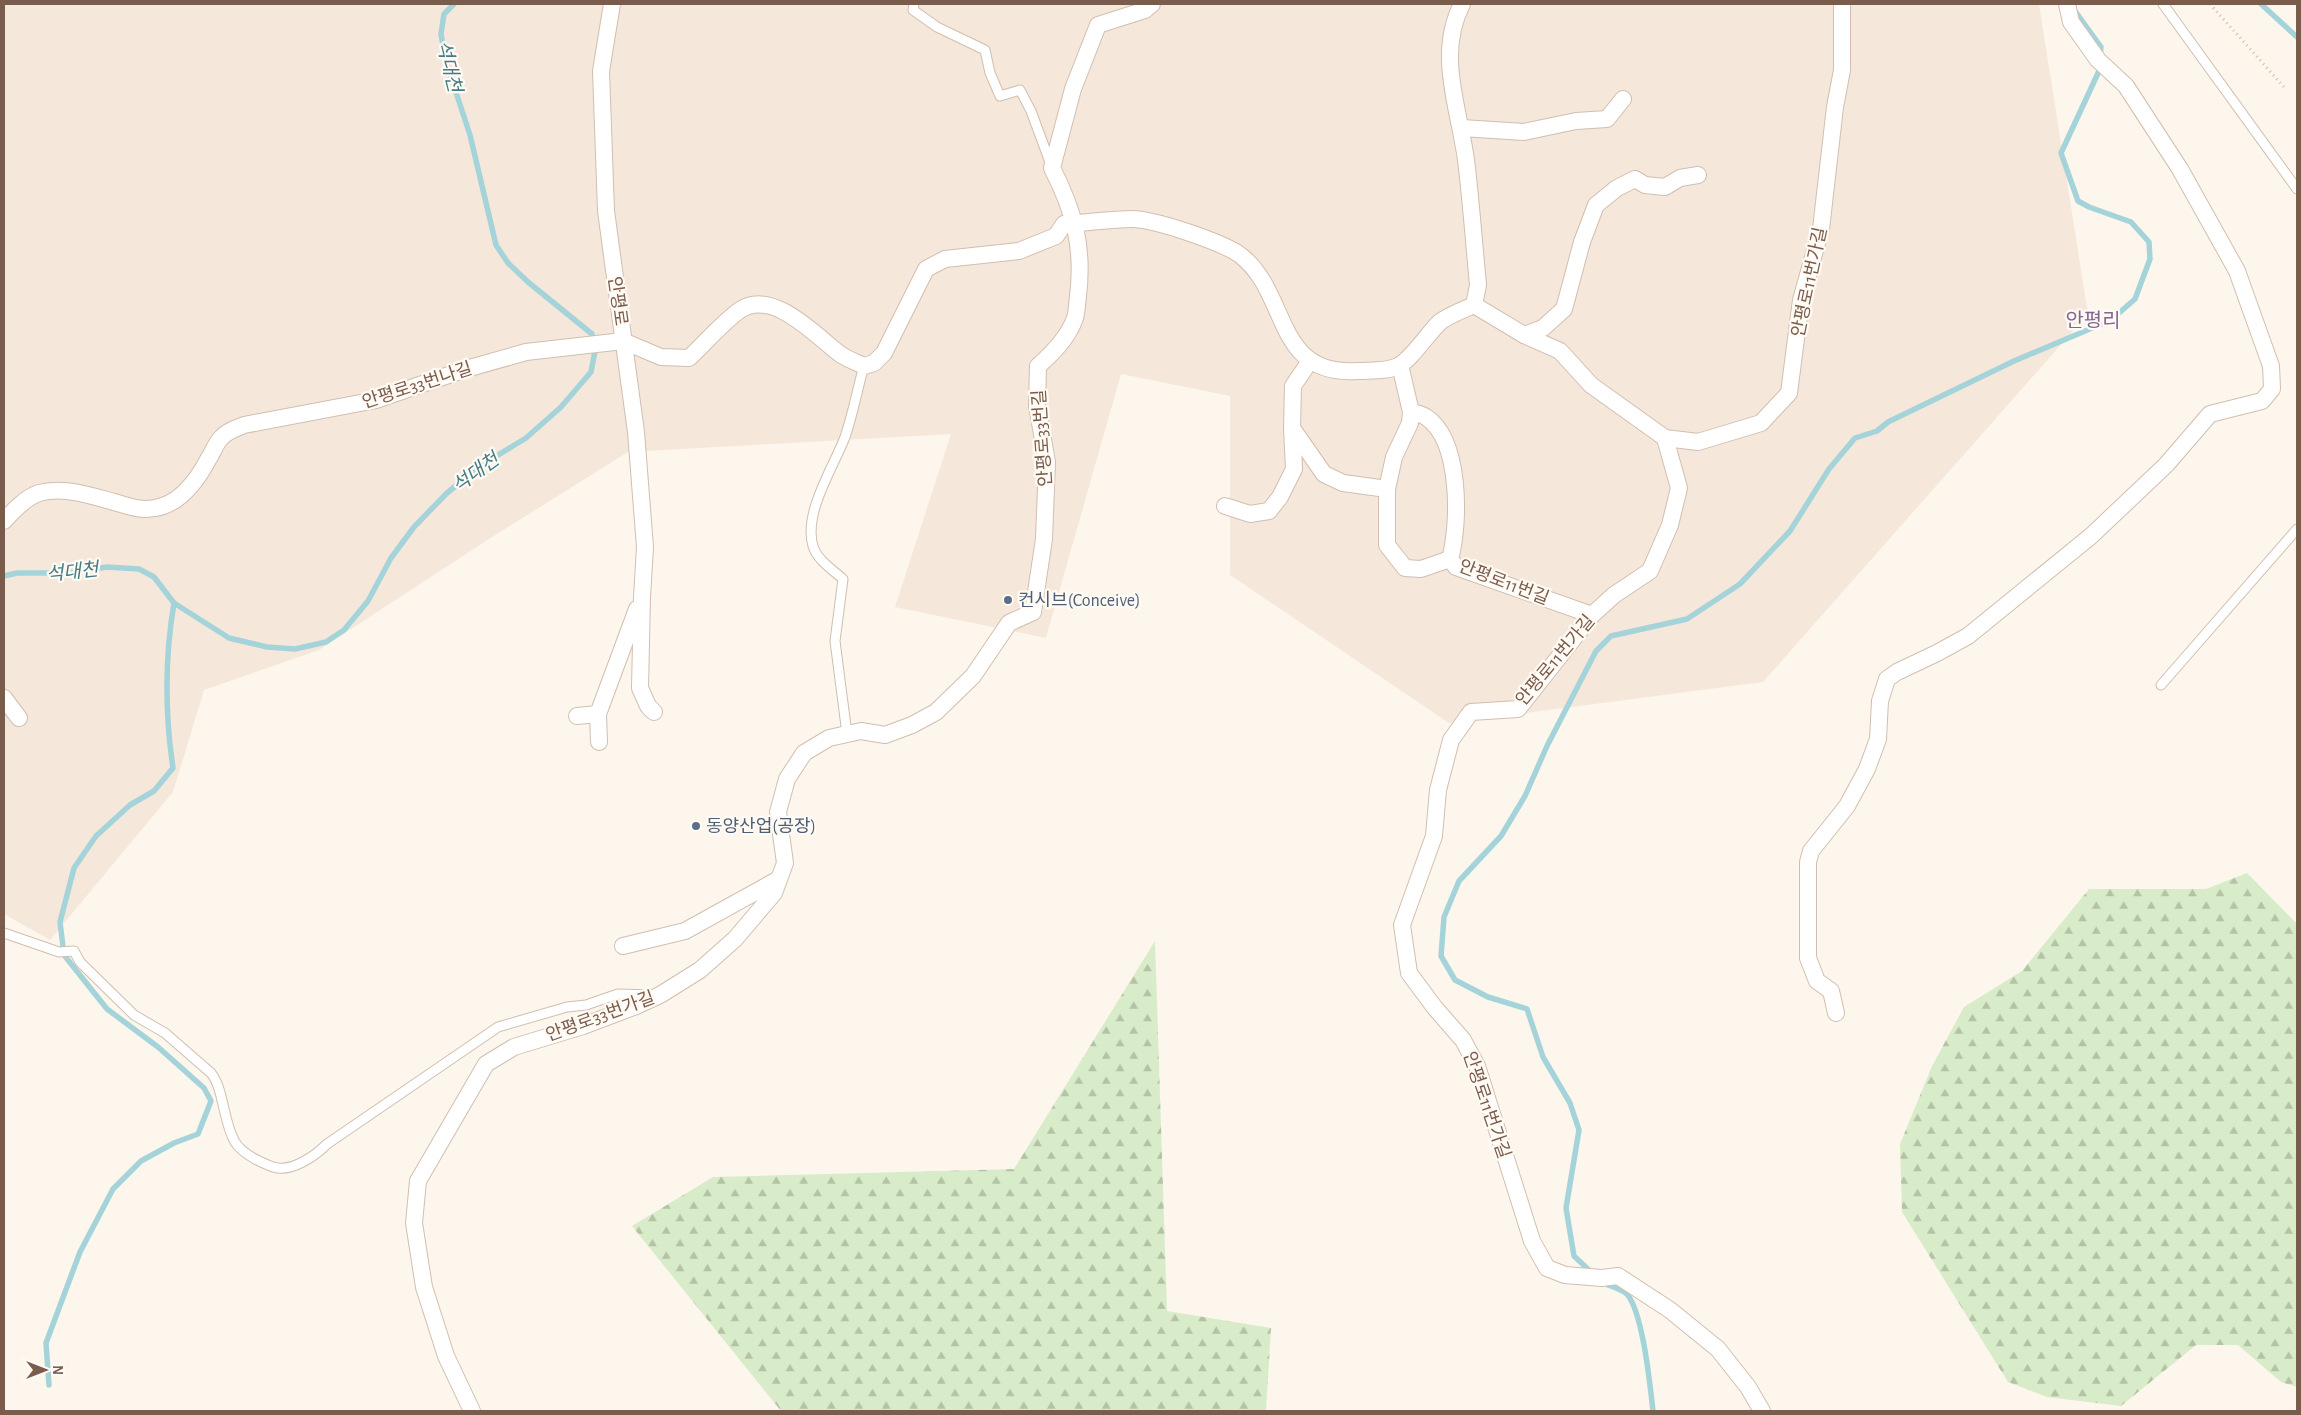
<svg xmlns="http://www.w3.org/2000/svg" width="2301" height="1415" viewBox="0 0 2301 1415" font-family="'Alegreya Sans','Noto Sans KR',sans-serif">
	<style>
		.residential { fill: #f5e8da }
		.forest { fill: url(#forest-firs) }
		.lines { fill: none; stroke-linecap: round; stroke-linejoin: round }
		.stream { stroke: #a5d3da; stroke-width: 5.5 }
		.service-casing { stroke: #d1beb0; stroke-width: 11 }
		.minor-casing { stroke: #d1beb0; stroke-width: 18 }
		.path { stroke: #d9b8a5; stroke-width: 3; stroke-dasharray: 1 4; stroke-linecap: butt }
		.service { stroke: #fff; stroke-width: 9 }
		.minor { stroke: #fff; stroke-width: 16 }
		.service-dot { fill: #5c6f8a; stroke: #fffaf3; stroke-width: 2 }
		.labels { text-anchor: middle; stroke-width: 4.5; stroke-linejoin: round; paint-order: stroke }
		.street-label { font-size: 18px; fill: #7a5c4d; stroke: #fffaf3 }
		.service-label { font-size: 18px; fill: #4e5e75; stroke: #fffaf3; text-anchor: start }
		.water-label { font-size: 19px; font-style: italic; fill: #437c86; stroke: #fffaf3 }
		.quarter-label { font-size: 20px; fill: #846695; stroke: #fffaf3 }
	</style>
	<defs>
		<pattern id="forest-firs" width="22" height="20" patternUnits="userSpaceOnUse" patternTransform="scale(1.25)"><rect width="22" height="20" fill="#d8ecc9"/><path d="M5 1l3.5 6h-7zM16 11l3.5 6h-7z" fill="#b4c2a5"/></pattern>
	</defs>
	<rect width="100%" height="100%" fill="#fdf6ec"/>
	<path class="residential" d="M4,4H2039L2088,314L1763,682L1449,723L1230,575V396L1121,374L1046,638L895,607L951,434L628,452L489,539L319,650L204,690L173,792L50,940L4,914Z"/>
	<g class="forest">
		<path d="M2247,873L2297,924V1387L2281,1382L2238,1345H2196L2121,1406L2047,1397L2008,1382L1902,1212L1900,1144L1932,1066L1964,1007L2022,971L2089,889H2206Z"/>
		<path d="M1155,941L1167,1311L1271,1328L1266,1411H781L632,1226L713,1177L1014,1169Z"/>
	</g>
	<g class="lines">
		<g class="stream">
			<path d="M2261,4L2297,37"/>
			<path d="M2075,11L2101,47L2100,56"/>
			<path d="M4,576L17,573H69L107,567L139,569L154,577L174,603L229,638L267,647L295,649L326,642L344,630L368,601L391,558L414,527L447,493L480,466L526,438L561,407L591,372L595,351L592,334L528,282L508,263L496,245L470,135L446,62L441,34L444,14L454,4"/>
			<path d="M1592,1273L1574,1256L1566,1208L1579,1130L1570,1103L1543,1057L1527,1009L1488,997L1455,980L1441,956L1444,917L1459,881L1501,836L1525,796L1547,746L1596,651L1611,636L1687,619L1740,584L1790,531L1829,469L1855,438L1877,431L1888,422L2014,361L2111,320L2135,299L2150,259L2149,242L2131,222L2089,207L2078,201L2061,153L2099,71L2100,65"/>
			<path d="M1602,1282C1609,1286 1622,1289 1627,1294C1643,1313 1650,1385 1653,1411"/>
			<path d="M49,1385L46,1343L80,1252L113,1189L141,1161L174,1143L198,1134L211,1101L204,1088L158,1047L107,1009L64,955L60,922L74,868L96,836L130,805L154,791L173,768C165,714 165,656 174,603"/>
		</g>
		<defs>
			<g id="service">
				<path d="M914,4L913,10L937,27L985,50L990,73L1000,96L1020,90L1031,111L1051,165"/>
				<path d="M2163,4L2297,189"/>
				<path d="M2161,685L2297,529"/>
				<path d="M847,734L835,641L843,579C833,570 817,560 813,546C803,513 834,466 845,437C853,414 857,390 864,366"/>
				<path d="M4,933L59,952L74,951L80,962L134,1015L165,1033L211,1073C224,1089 223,1122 235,1142C239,1149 248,1155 255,1159C261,1162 267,1165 273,1167C291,1173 315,1156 327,1144L498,1027L567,1007L586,1005L618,994L652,995"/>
			</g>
			<g id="minor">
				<path d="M612,4L601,71L606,211L636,432L645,547L642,597L640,688L648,706L654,712"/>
				<path d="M1462,128L1524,132L1576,121L1607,119L1623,99"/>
				<path d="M1474,305L1524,335L1560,351L1591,385L1665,438L1698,442L1761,423L1789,393L1801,300L1821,229L1835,107L1842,70V4"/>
				<path d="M1524,335L1543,328L1564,309L1582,242L1596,205L1617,188L1635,179L1645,185L1665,187L1680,178L1698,175"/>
				<path d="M1310,361L1293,386L1292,428L1324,474L1343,483L1387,489"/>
				<path d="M1400,365L1411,412C1415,413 1422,414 1426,417C1461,440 1460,523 1450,559L1456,567L1592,615"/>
				<path d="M1411,412L1410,423L1394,457L1387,489V545L1405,568L1421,569L1450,559"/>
				<path d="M1665,438L1679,488L1670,525L1650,571L1614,595L1592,615L1518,709L1471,712L1451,740L1438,790L1434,836L1402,925L1409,973L1435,1008L1463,1040L1477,1066L1532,1241L1547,1268L1565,1275L1602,1278L1618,1276L1670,1310L1718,1349L1748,1387L1762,1411"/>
				<path d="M1225,506L1250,514L1269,511L1280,497L1294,469L1292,428"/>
				<path d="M4,521C13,511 26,497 39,493C63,486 92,496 114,502C129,506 140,511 155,508C181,504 198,479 209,458C213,452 216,443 221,438C227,431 235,429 244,425L376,400L466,369L526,352L623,341L661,357L689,358C706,342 722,323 740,310C773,288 816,336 840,354C847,359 856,362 864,366L874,363L884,353L926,269L945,259L1019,251L1056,236L1064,224C1087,223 1110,219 1132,219C1154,219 1222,242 1240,255C1290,293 1273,376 1357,371C1370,370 1386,372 1398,366C1411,360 1428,333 1440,322C1449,315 1463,310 1474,305L1478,285C1474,243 1471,201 1466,160C1459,107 1436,55 1462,4"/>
				<path d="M4,698L19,718"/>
				<path d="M598,714L599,742"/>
				<path d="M577,716L598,714L637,609"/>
				<path d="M623,946L685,931L779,879"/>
				<path d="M1836,1013L1831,991L1817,981L1808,958V862L1811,851L1847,806L1867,769L1878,739L1880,701L1887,679L1897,672L1937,653L1968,636L2091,536L2166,465L2210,414L2262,401L2272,389L2271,366L2237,271L2180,169L2126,86L2098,60L2071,22L2067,4"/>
				<path d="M472,1411L446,1356L424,1287L414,1223L418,1181L486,1064L514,1047L583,1026L636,1006L660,995L700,970L735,939L774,893L785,863L778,812L787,779L804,753L829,738L861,731L885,735L912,725L936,712L973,676L1009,623L1033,612L1044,539L1047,462L1037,406L1038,366C1053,353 1068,338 1075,318C1077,312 1077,303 1078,296C1084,247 1074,211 1052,168L1073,89L1098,25L1145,10L1152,4"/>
			</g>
		</defs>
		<use href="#service" class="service-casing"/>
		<use href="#minor" class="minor-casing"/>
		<path class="path" d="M2210,4L2284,87"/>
		<use href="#service" class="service"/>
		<use href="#minor" class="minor"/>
	</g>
	<g class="service-dot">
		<circle cx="1008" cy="600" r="5"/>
		<circle cx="696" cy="826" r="5"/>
	</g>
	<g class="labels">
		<g class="street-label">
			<text transform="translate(1809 282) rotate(-78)" y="6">안평로11번가길</text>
			<text transform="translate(618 301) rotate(82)" y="6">안평로</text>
			<text transform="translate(417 385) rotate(-18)" y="6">안평로33번나길</text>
			<text transform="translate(1042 438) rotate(-94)" y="6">안평로33번길</text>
			<text transform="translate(1504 582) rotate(21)" y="6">안평로11번길</text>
			<text transform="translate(1555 660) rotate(-50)" y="6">안평로11번가길</text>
			<text transform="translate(600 1016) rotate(-20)" y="6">안평로33번가길</text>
			<text transform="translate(1487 1105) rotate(71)" y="6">안평로11번가길</text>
		</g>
		<g class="service-label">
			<text x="1018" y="606">컨시브(Conceive)</text>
			<text x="706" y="832">동양산업(공장)</text>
		</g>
		<g class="water-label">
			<text transform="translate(450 66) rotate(76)" y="7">석대천</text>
			<text transform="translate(475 472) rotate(-36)" y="7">석대천</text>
			<text transform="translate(72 571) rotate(-6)" y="7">석대천</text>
		</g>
		<g class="quarter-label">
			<text x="2093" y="327">안평리</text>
		</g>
	</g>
	<rect width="2301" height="1415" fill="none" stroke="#7a5c4d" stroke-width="10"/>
	<g transform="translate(45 1370) rotate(90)" stroke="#fffaf3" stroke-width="4" paint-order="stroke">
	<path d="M0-4L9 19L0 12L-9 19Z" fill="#7a5c4d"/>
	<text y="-8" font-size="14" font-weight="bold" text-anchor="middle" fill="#7a5c4d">N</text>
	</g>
</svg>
